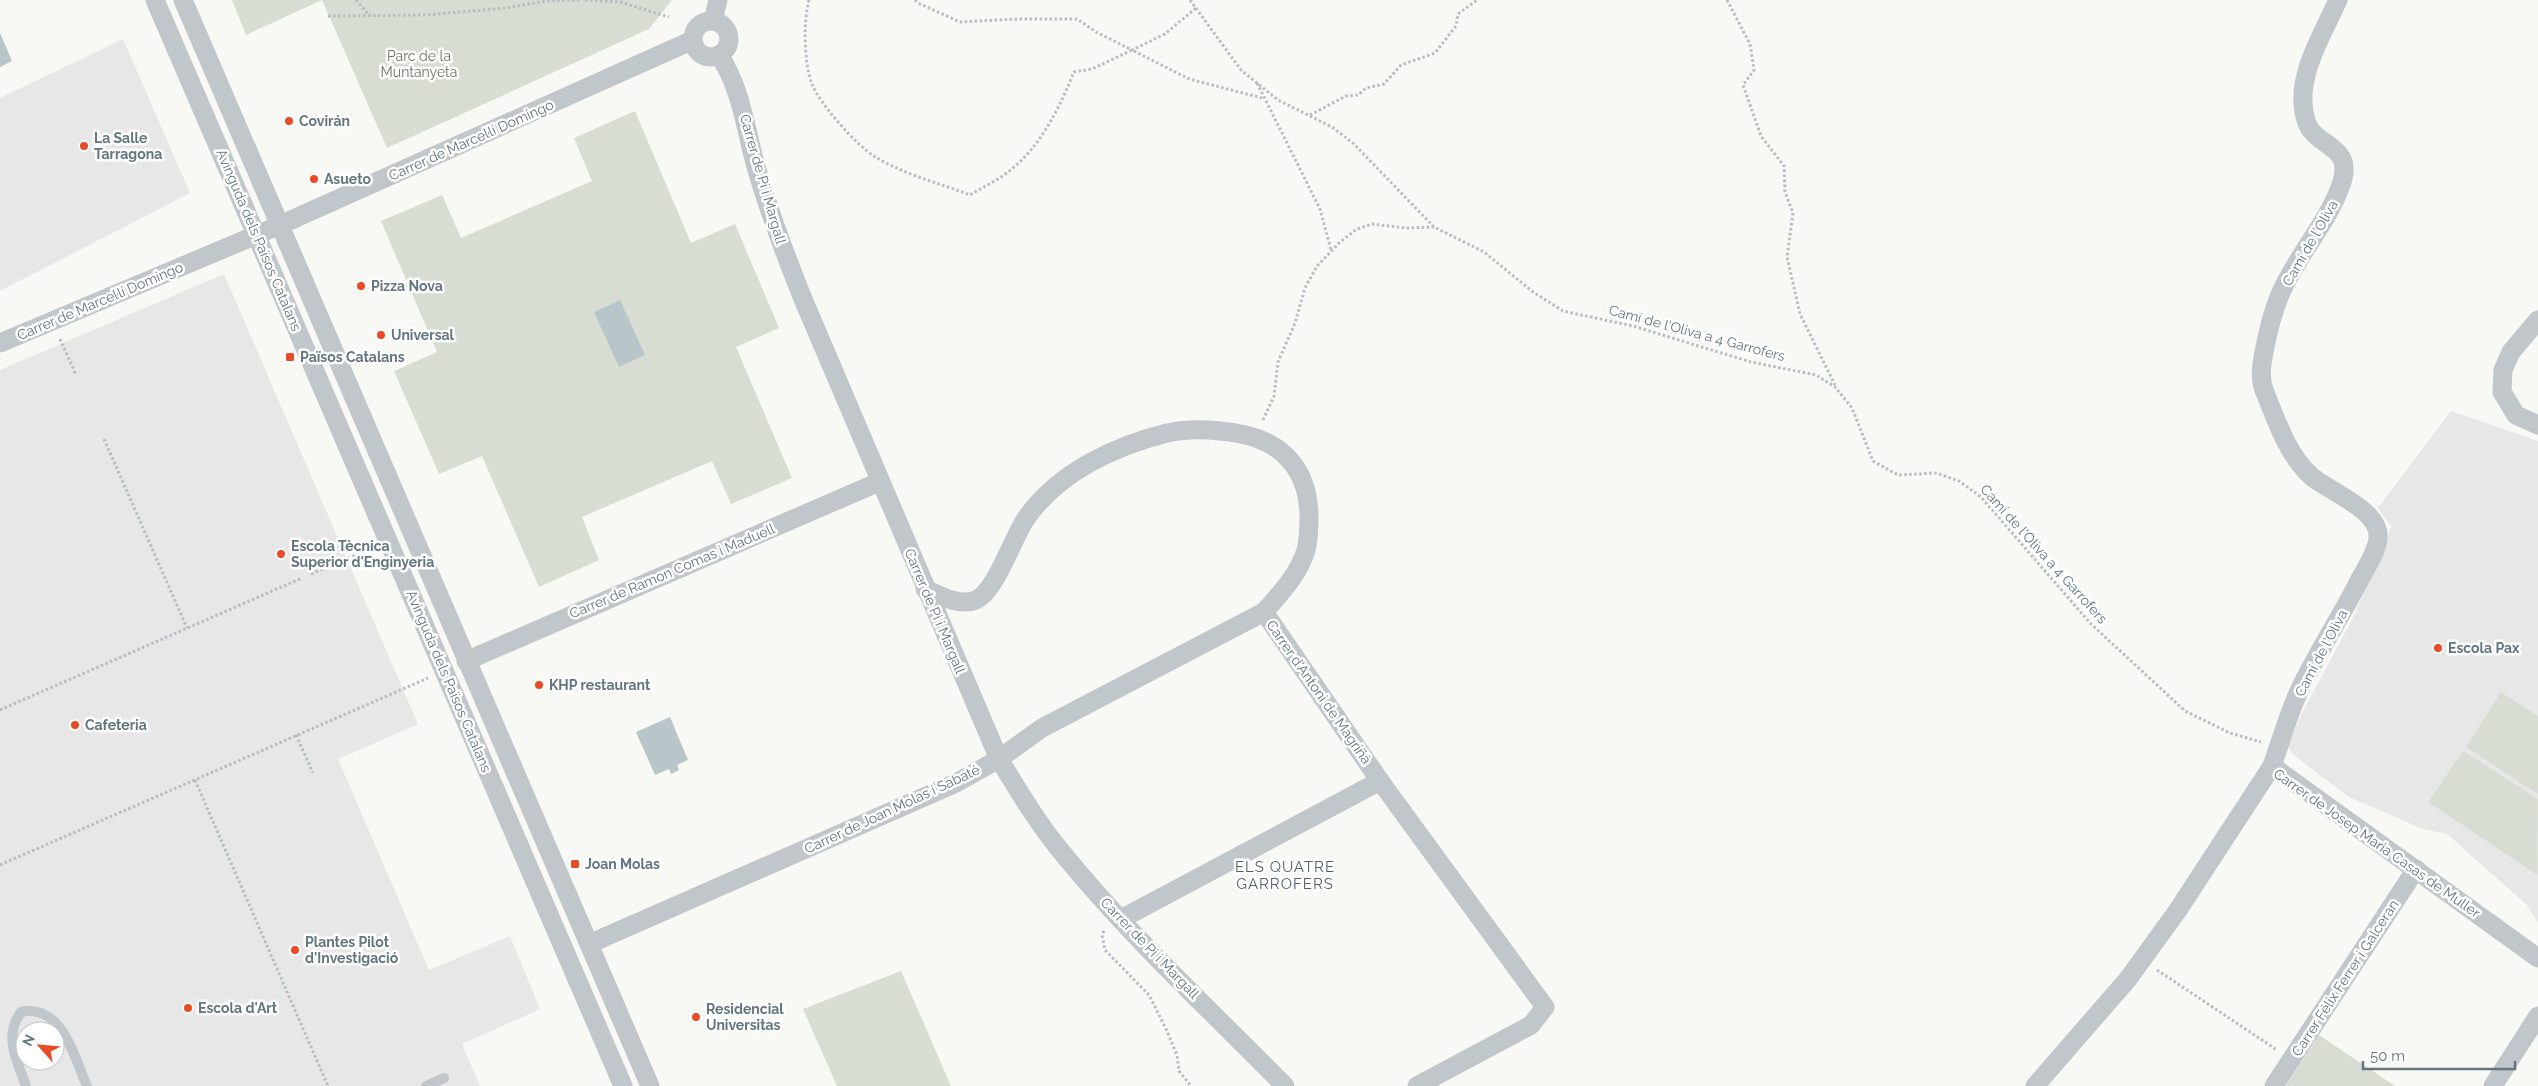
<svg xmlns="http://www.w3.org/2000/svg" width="2538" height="1086" viewBox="0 0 2538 1086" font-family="Raleway,sans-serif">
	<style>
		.built { fill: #e6e7e6; fill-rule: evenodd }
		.green { fill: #d8ddd4 }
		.water { fill: #b8c6c9 }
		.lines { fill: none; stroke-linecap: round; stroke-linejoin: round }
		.path { stroke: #b9bdc0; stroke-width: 3; stroke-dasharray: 2.5 2.5; stroke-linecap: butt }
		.lane { stroke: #c1c6ca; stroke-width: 10 }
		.street { stroke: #c1c6ca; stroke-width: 19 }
		.poi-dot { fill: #e94b25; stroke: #fff; stroke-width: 2 }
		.labels { text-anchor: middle; stroke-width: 5; stroke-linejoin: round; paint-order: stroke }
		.park-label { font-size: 14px; fill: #667961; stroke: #fff }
		.poi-label { font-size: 14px; font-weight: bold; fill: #627581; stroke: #fff; text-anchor: start }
		.street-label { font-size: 14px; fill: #627581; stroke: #fff }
		.neighbourhood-label { font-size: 15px; letter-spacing: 1px; fill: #54626c; stroke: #fff }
	</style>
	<rect width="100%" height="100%" fill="#f8f8f5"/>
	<g class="built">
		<path d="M123,39L190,193L0,291V98Z"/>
		<path d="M224,274L418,724L338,759L429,970L510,936L540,1009L462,1044L480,1086H0V370ZM25,1031H55V1061H25Z"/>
		<path d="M2451,411L2538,441V923L2527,905L2447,834L2423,829L2349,797L2309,767L2292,753L2288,746L2302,713L2352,620L2386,542L2391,526L2378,508Z"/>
	</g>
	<g class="green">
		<path d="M232,0H672L649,29L387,148L322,0L246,35Z"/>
		<path d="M635,111L691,243L735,224L779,328L736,347L792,478L731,504L712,461L582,517L599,560L539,587L482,456L439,474L394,371L437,352L381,221L442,195L461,238L592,181L574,138Z"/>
		<path d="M2501,692L2538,716V794L2466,747Z"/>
		<path d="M2463,751L2538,799L2537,875L2428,802Z"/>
		<path d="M901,971L951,1086H837L803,1009Z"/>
		<path d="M2319,1035L2395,1086H2286Z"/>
	</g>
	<g class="water">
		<path d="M0,33L12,61L0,67Z"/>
		<path d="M620,300L645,355L619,367L594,312Z"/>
		<path d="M670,717L688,760L677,765L679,770L671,774L669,769L655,775L636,732Z"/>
	</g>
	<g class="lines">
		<g class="path">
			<path d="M356,0L370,16"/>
			<path d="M585,0L620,2L669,17"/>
			<path d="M809,0C803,22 804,63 812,84C819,103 857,146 874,156C902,174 939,183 970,195C981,188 993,183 1004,175C1039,150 1058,111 1074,72L1092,69L1132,50L1189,79L1262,98"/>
			<path d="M915,0L918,3L960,22L1018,19H1077L1096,32L1132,50L1165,34L1196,8"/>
			<path d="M1190,0L1241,70L1278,100L1332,127L1353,143L1434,227L1484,252L1533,292L1563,311L1633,326L1751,362L1816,375L1835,387L1852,408L1873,461L1898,475L1936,473L1959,481L1981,497L2090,623L2185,711L2230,733L2261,742"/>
			<path d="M1727,0L1750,44L1754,70L1743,85L1761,136L1784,166L1785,192L1793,213L1787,257L1800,314L1835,385"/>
			<path d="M328,16L426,15L505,8L546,1L581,0"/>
			<path d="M1257,83L1320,209L1331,250"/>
			<path d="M1310,115L1346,96L1358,95L1366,88L1384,84L1401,65L1435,53L1456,26L1458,14L1477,0"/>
			<path d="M60,339L76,375"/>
			<path d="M1263,420L1274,396L1278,362L1295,323L1305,288L1317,266L1340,242L1357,229L1372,224L1406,228L1434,227"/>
			<path d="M104,439L187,628"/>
			<path d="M311,574L372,548"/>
			<path d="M0,710L302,578"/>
			<path d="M296,735L313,773"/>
			<path d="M195,780L328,1086"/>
			<path d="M0,865L428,678"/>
			<path d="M1104,931L1102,935L1105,950L1149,995L1166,1029L1177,1055L1179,1071L1191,1086"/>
			<path d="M2157,970L2277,1050"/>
		</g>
		<g class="lane">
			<path d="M26,1086C17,1060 3,1037 21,1012C62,1003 74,1057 87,1086"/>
			<path d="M426,1086L444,1078"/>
		</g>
		<g class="street">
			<path d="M155,0L623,1086"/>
			<path d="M183,0L650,1086"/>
			<path d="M713,21L718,0"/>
			<circle cx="711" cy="39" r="18"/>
			<path d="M719,55C741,88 745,126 755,163C768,210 785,254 803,299L999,759C1018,790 1037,822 1060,850C1128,934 1209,1009 1285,1086"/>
			<path d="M2538,320L2511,352L2503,370L2502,392L2516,415L2538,425"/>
			<path d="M0,343L280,225L693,40"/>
			<path d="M925,589C939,595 960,607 976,600C997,590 1013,536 1027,517C1059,472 1115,446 1167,433C1185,429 1202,429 1220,431C1273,435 1308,460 1309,516C1309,528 1309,539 1306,550C1299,574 1280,594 1264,612L1380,781L1545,1007L1531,1025L1417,1086"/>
			<path d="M466,661L879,482"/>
			<path d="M2272,766C2281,741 2288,715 2299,691C2317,653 2341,617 2360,579C2367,566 2376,553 2378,539C2382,510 2327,491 2310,475C2287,454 2276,419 2264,390C2259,376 2262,362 2265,347C2269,327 2275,303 2285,284C2302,250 2328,221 2341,185C2354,148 2323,148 2310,129C2307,125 2305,117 2304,112C2297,74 2323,34 2338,0"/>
			<path d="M1121,919L1380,781"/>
			<path d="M589,944L956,783L999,759L1042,728L1264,612"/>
			<path d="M2035,1086L2128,979L2178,910L2272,766L2538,958"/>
			<path d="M2274,1086L2416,869"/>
			<path d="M2493,1086L2538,1016"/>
		</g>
	</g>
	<g class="poi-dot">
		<circle cx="289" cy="121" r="5"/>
		<circle cx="84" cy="146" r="5"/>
		<circle cx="314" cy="179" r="5"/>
		<circle cx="361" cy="286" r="5"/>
		<circle cx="381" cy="335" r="5"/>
		<rect x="285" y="352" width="10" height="10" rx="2.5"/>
		<circle cx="281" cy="554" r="5"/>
		<circle cx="2438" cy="648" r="5"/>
		<circle cx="539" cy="685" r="5"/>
		<circle cx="75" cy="725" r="5"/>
		<rect x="570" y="859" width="10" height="10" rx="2.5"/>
		<circle cx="295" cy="950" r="5"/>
		<circle cx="188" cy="1008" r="5"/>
		<circle cx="696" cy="1017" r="5"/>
	</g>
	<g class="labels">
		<g class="park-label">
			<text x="419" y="61">Parc de la<tspan x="419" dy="16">Muntanyeta</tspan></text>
		</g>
		<g class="poi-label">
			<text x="299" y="126">Covirán</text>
			<text x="94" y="143">La Salle<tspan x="94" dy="16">Tarragona</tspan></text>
			<text x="324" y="184">Asueto</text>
			<text x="371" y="291">Pizza Nova</text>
			<text x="391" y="340">Universal</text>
			<text x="300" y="362">Països Catalans</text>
			<text x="291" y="551">Escola Tècnica<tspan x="291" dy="16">Superior d'Enginyeria</tspan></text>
			<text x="2448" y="653">Escola Pax</text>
			<text x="549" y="690">KHP restaurant</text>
			<text x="85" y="730">Cafeteria</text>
			<text x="585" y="869">Joan Molas</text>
			<text x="305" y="947">Plantes Pilot<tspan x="305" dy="16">d'Investigació</tspan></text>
			<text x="198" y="1013">Escola d'Art</text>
			<text x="706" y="1014">Residencial<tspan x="706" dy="16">Universitas</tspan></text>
		</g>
		<g class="street-label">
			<text transform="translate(471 140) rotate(-24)" y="5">Carrer de Marcel·lí Domingo</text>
			<text transform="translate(763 179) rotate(74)" y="5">Carrer de Pi i Margall</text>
			<text transform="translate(259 240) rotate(67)" y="5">Avinguda dels Països Catalans</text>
			<text transform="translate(2310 243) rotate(-60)" y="5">Camí de l'Oliva</text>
			<text transform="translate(100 301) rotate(-23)" y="5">Carrer de Marcel·lí Domingo</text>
			<text transform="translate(1697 333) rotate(15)" y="5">Camí de l'Oliva a 4 Garrofers</text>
			<text transform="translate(2044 554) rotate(48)" y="5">Camí de l'Oliva a 4 Garrofers</text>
			<text transform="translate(672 571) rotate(-23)" y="5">Carrer de Ramon Comas i Maduell</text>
			<text transform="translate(935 611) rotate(67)" y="5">Carrer de Pi i Margall</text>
			<text transform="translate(2321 653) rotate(-62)" y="5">Camí de l'Oliva</text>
			<text transform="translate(449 681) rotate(67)" y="5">Avinguda dels Països Catalans</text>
			<text transform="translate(1319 692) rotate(55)" y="5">Carrer d'Antoni de Magriñà</text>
			<text transform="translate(892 809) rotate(-25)" y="5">Carrer de Joan Molas i Sabaté</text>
			<text transform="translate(2377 843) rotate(35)" y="5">Carrer de Josep Maria Casas de Muller</text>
			<text transform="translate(1150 948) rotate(46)" y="5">Carrer de Pi i Margall</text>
			<text transform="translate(2345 978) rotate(-57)" y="5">Carrer Félix Ferrer i Galceran</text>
		</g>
		<g class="neighbourhood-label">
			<text x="1285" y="872">ELS QUATRE<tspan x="1285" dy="17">GARROFERS</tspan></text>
		</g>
	</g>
	<g transform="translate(40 1046) rotate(297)"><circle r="24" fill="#ffffff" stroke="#c0c8cd"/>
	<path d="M0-4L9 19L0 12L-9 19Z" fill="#e94b25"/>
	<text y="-8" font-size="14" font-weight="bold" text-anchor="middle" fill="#627581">N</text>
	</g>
	<path d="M2363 1061v8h152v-8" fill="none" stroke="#627581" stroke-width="2.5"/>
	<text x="2370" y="1061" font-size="15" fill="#627581" stroke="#ffffff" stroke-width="4" paint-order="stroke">50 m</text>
</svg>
